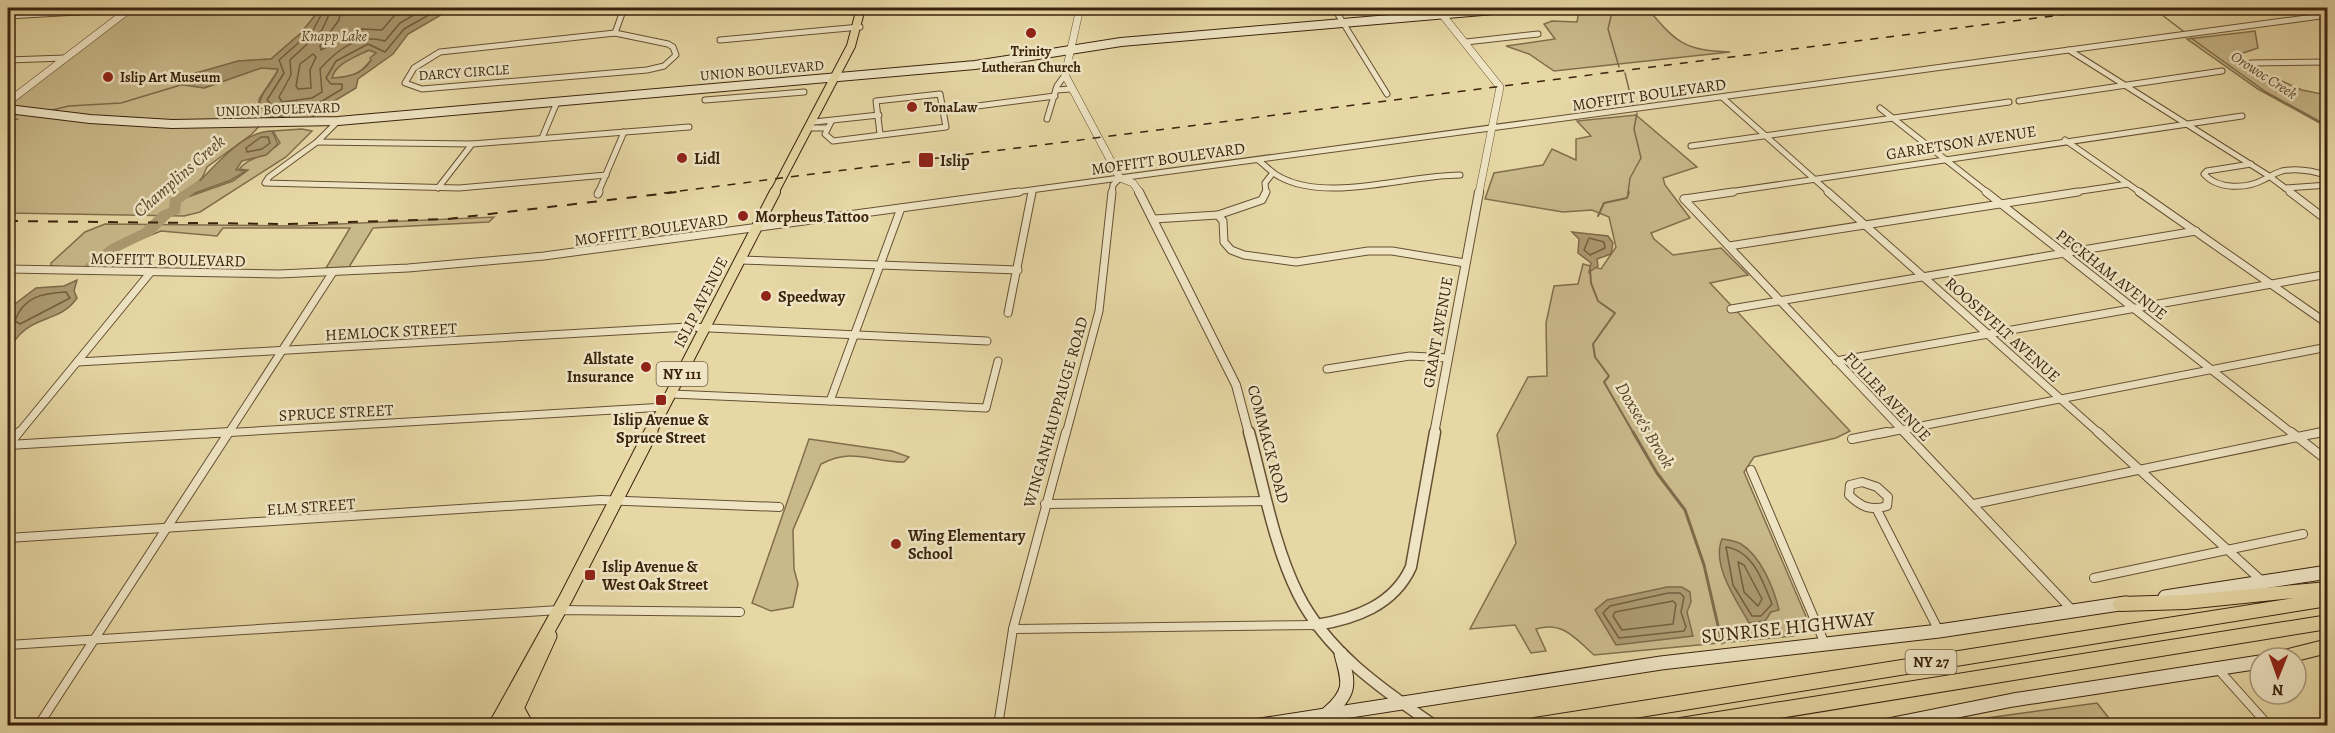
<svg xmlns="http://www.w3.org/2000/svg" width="2335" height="733" viewBox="0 0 2335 733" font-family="Alegreya,serif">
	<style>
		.green { fill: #c9b88a; stroke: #826e4c; stroke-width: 1.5 }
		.water { fill: #ac9a71; stroke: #7f6a49; stroke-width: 1.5; fill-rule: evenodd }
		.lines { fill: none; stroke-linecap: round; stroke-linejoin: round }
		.shore { stroke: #745e3f; stroke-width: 1.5 }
		.stream-far2 { stroke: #7f6a49; stroke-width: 1.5 }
		.stream-far1 { stroke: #7f6a49; stroke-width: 2 }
		.stream { stroke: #7f6a49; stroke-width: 3 }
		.river { fill: #ac9a71; fill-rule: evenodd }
		.minor-far2-casing { stroke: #665033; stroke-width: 7 }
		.minor-far1-casing { stroke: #665033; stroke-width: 9 }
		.minor-casing { stroke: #665033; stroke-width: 10 }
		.tertiary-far2-casing { stroke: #665033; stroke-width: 8 }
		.tertiary-far1-casing { stroke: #665033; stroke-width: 10 }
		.tertiary-casing { stroke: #665033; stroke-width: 13 }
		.secondary-far1-casing { stroke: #3b230d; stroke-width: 10 }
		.secondary-casing { stroke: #3b230d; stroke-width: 15 }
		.primary-far2-casing { stroke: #3b230d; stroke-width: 10 }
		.primary-far1-casing { stroke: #3b230d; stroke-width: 12 }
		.primary-casing { stroke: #3b230d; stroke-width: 15 }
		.motorway-casing { stroke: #3b230d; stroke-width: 2 }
		.minor-far2 { stroke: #efe5c4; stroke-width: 5 }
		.minor-far1 { stroke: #efe5c4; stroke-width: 7 }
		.minor { stroke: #efe5c4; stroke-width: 8 }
		.tertiary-far2 { stroke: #efe5c4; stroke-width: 7 }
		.tertiary-far1 { stroke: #efe5c4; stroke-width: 8 }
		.tertiary { stroke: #efe5c4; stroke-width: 10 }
		.secondary-far1 { stroke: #efe5c4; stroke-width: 8 }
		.secondary { stroke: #efe5c4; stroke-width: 13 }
		.primary-far2 { stroke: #e6d7a4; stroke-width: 8 }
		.primary-far1 { stroke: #e6d7a4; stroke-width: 10 }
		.primary { stroke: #e6d7a4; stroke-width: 13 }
		.motorway { fill: #e6d7a4; fill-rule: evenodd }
		.rail-far1 { stroke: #3b230d; stroke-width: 1.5; stroke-dasharray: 8 8; stroke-linecap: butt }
		.rail { stroke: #3b230d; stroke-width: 2; stroke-dasharray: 10 10; stroke-linecap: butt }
		.poi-dot { fill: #8f2418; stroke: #efe5c4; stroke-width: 2 }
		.labels { text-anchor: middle; stroke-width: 5; stroke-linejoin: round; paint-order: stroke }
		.far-poi-label { font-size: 14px; font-weight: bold; fill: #3b230d; stroke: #efe5c4; text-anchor: start }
		.far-street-label { font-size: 14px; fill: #3b230d; stroke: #efe5c4 }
		.far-water-label { font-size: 15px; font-style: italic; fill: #5d472b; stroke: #efe5c4 }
		.shield { fill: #efe5c4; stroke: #715d44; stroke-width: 1.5 }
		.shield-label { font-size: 15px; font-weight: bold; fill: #3b230d }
		.street-label { font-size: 16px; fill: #3b230d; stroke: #efe5c4 }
		.poi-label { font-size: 16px; font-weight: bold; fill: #3b230d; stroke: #efe5c4; text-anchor: start }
		.water-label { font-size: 18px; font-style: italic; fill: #5d472b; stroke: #efe5c4 }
		.near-street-label { font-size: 20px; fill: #3b230d; stroke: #efe5c4 }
	</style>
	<rect width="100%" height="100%" fill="#e6d7a4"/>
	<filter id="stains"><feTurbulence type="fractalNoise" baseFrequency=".00333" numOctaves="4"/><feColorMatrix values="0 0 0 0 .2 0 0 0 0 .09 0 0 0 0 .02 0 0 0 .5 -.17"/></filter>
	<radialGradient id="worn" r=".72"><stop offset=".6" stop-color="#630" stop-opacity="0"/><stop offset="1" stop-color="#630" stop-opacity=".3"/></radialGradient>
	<g class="green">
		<path d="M132,8H321L301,33L271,59L238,61L204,88L261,68L279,69L259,99V108H271L268,118L316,112L312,118L261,124L252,134L207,167L202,178L182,196L188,197L233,181L248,170L239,169C251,155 264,159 280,143L273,131L302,129L312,131L286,157L200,212L184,216L8,213V117L26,112L8,106V102Z"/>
		<path d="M1597,8H1647C1677,43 1683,50 1730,52L1554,71L1529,54L1506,46L1555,39L1544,24L1552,21L1577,22L1579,10Z"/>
		<path d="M2255,31L2258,48L2240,54L2247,66L2302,90L2327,95V127L2258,89L2187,39Z"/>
		<path d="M369,50L377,53C359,75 359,75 332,79C334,63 357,56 369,50Z"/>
		<path d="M1636,115L1697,167L1663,178L1665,185L1690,218L1651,233L1654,239L1673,255L1721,248L1748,275L1710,283L1850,431L1836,438L1754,457L1744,472L1811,628L1793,636L1594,655C1575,638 1563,621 1536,629L1546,651L1531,653L1515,625L1470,629L1516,543L1497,435L1528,377L1547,376L1546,323L1554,286L1578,284L1583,264L1601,269L1616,247L1609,217L1592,210L1563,212L1485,199L1494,173L1543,165L1552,149L1576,160V139L1591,136L1577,121Z"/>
		<path d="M494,217L489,222L373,228L349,267L326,268L350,228H223L217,236L161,231L126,245L93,269L51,266V263L85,232L105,224L294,226Z"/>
		<path d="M809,439L892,451L909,457L904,462C871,462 853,447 821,464L793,530L794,569L798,584L793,607L771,611L752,603Z"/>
		<path d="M2097,703L2108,717L2105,725H1935Z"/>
	</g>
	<g class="water">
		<path d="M321,8H453L408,34L393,54L358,79L356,88L316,112L267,118L271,109L259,108C259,92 274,83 278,69L261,68L204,88L183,85L189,75L238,61L271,59L301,33ZM369,50L376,53L370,58L371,60C362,75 348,77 332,78C334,64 357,56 369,50Z"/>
		<path d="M272,131L278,144L266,155L242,161L236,170L246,171L231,180L184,197C207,176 239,131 272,131Z"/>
		<path d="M1572,232L1608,236L1613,243L1611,254L1597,259L1598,266L1589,272L1591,263L1578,253L1579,239Z"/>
		<path d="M77,280L74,291L77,298C58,326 25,312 8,353V331L11,326L8,319L15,304L36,288L64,286Z"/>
		<path d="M1722,539C1728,540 1736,541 1741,544C1761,556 1774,589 1779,610L1771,612L1765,621L1749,623C1737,601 1711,565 1722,539Z"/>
		<path d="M1667,587H1682L1690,592L1691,602L1687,612L1693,636L1616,645L1595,610L1607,600Z"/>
	</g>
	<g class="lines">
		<g class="shore">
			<path d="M325,8L313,30L279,60L284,73L267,100L278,111L314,106L342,89V84H331L326,78L336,61L368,44L385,52L404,29L441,8"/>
			<path d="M332,8L322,30L290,60L291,75L279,97L282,102L312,98L322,92L320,69C337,50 358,33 385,41L400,23L426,8"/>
			<path d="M341,8L339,20L320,46L321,50L361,29L382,30L394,16L408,8"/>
			<path d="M313,54L316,57L310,70L311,88L298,89L296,86L300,64Z"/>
			<path d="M261,137H268L270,143L262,149L247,152L246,148Z"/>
			<path d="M1589,238L1604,242L1605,248L1590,255L1584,250Z"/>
			<path d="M66,292L70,298L20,324L15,321C23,297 42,293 66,292Z"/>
			<path d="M1726,547C1753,551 1763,581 1772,604L1761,616H1752L1733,585Z"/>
			<path d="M1738,562L1744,565L1762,599L1758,606L1744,592Z"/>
			<path d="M1668,593H1680L1684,597L1681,612L1686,627L1684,631L1619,638L1603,613L1610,606Z"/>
			<path d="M1673,601L1676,604L1673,624L1622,630L1613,616L1615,612Z"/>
		</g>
		<g class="stream-far2">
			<path d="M1613,8L1608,29L1619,67"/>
			<path d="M2153,8L2183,31"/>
			<path d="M2191,38L2266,92L2328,126"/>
			<path d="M1625,73L1633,106"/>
			<path d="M52,110L69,106L121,103L184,84"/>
			<path d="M8,121L18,119"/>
			<path d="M1628,193L1630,178L1641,158L1634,129L1637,113"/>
		</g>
		<g class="stream-far1">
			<path d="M1598,216L1604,203L1627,198L1629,192"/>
			<path d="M1590,270L1591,283L1598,301L1615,313L1593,344L1595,357L1609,376L1604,382L1634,434"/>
		</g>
		<path class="stream" d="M1633,432L1657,473L1685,510L1704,565L1722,643"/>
		<path class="river" d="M199,180L205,184L181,203L180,213L171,217L152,235L119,251L96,270H86L84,267L86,264L109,245L142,229L161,211L169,208L170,199Z"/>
		<defs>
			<g id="minor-far2">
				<path d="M1334,8L1387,94"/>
				<path d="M861,9L885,8"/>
				<path d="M8,16L129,9"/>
				<path d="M615,33L668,44L673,47L676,55L664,66L647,70L422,89L405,83L414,68L440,52Z"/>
				<path d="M615,33L624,8"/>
				<path d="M720,40L860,27"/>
				<path d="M1466,42L1538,34"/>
				<path d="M2069,50L2269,176L2292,193"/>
				<path d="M8,60L65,58"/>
				<path d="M2251,63L2328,62"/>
				<path d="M1056,90L1071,89"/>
				<path d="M1723,98L1830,193"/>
				<path d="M705,100L804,92"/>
				<path d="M2019,101L2222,71"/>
				<path d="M962,108L1055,96"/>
				<path d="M1880,108L1988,193"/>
				<path d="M1047,119L1057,86L1065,75"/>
				<path d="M338,121L317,142L269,177L265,183L459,188L606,175"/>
				<path d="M814,122L879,115"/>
				<path d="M831,122L825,134L833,141L946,127L940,94L876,101L880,134"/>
				<path d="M810,128H827"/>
				<path d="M542,138L557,102"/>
				<path d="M2065,140L2141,193"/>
				<path d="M317,142L472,144L689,127"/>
				<path d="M1691,146L2009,102"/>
				<path d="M1258,160C1265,165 1272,173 1280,177C1328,203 1406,175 1460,175"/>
				<path d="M2251,164L2207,171L2204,174C2218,190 2247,189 2265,179C2271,176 2275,173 2282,171C2297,168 2314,171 2328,176"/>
				<path d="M438,188L472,144"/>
				<path d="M2285,188L2328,185"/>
				<path d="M598,193L624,132"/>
				<path d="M1008,193L2328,15"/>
				<path d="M1032,193V191"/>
				<path d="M1112,193L1113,185L1120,178"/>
				<path d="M1266,193L1265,183L1272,174"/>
				<path d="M1722,193L2242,116"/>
				<path d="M2068,193L2128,184"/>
			</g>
			<g id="minor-far1">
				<path d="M1828,192L2100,434"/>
				<path d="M1986,192L2293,434"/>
				<path d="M2139,192L2328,324"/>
				<path d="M2290,192L2328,221"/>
				<path d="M598,194L599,192"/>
				<path d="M1684,199L1906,434"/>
				<path d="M1684,199L1733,192"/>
				<path d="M1218,215L1262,200L1266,192"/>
				<path d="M1154,219L1218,215L1223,221L1224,242L1231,250L1244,255L1296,262L1368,251H1392L1465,263"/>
				<path d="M1729,246L2078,192"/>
				<path d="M740,260L1018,270"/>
				<path d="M8,269L279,274L408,268L544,256L1019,192"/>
				<path d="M1731,309L2196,231"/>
				<path d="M1008,313L1032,192"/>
				<path d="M1836,361L2328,274"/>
				<path d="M78,362L688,327L987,341"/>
				<path d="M1327,369L1410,356L1448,358"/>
				<path d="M672,394L986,408L998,361"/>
				<path d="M830,401L901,208"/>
				<path d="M18,434L150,273"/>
				<path d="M204,434L665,407"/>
				<path d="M228,434L333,272"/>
				<path d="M1066,434L1099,311L1112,192"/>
				<path d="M1880,434L2328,347"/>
				<path d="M2315,434L2328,431"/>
			</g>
			<g id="minor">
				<path d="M1904,432L2073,611"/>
				<path d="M2098,432L2263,582"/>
				<path d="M2291,432L2328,461"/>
				<path d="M1852,439L1887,432"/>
				<path d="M8,445L230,432"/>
				<path d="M8,446L19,432"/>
				<path d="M1751,470L1825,644"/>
				<path d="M1862,482L1877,487L1888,497L1887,506C1871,511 1861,507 1849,495L1850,485Z"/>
				<path d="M1045,504L1267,501"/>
				<path d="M1974,504L2322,432"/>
				<path d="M1877,510L1939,631"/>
				<path d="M8,538L601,500L779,507"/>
				<path d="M2094,578L2303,534"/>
				<path d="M1013,629L1316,625"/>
				<path d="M8,645L559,610L740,612"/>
				<path d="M2217,668L2269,726"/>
				<path d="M38,726L229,432"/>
				<path d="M998,726L1013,629L1066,432"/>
			</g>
			<g id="tertiary-far2">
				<path d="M1080,8L1065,75L1120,178L1133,183L1140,193"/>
				<path d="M1437,8L1500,87L1479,193"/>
				<path d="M8,102L131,8"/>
			</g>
			<g id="tertiary-far1">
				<path d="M1139,192L1236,385L1249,434"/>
				<path d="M1434,434L1479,192"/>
			</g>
			<g id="tertiary">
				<path d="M1249,432C1263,484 1274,546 1298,594C1327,652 1383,690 1435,726"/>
				<path d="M1316,625C1355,619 1394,605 1411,567L1435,432"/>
			</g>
			<path id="secondary-far1" d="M8,109L90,119L172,124L338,121L975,65L1121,42L1517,8"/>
			<g id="secondary">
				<path d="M2165,597L2328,572"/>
				<path d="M1328,713C1352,692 1349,683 1341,654"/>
				<path d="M1254,726L1661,663L1939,631L2126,603"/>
				<path d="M1883,726L2013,700L2260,662"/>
			</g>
			<path id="primary-far2" d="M774,193L851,46L861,8"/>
			<path id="primary-far1" d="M650,434L775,192"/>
			<g id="primary">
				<path d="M517,708L527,726"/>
				<path d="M495,726L566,598L651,432"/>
				<path d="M509,726L550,636"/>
			</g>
			<g id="motorway">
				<path d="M2328,582V606L1585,726H1525L1528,720L1534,718L2294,598L2186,609L2121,611L2115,609L2113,604L2115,599L2121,597L2186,595Z"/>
				<path d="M2328,615V629L1731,726H1671L1674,720L1680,718Z"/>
				<path d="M2328,639V653L2296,661V658H2272L2274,653L2280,651Z"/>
			</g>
		</defs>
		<use href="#minor-far2" class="minor-far2-casing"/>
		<use href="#minor-far1" class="minor-far1-casing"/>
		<use href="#minor" class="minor-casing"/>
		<use href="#tertiary-far2" class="tertiary-far2-casing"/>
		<use href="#tertiary-far1" class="tertiary-far1-casing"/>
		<use href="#tertiary" class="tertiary-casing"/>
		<use href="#secondary-far1" class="secondary-far1-casing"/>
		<use href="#secondary" class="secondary-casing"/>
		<use href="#primary-far2" class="primary-far2-casing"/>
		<use href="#primary-far1" class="primary-far1-casing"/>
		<use href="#primary" class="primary-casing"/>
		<use href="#motorway" class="motorway-casing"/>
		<use href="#minor-far2" class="minor-far2"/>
		<use href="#minor-far1" class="minor-far1"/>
		<use href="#minor" class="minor"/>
		<use href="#tertiary-far2" class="tertiary-far2"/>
		<use href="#tertiary-far1" class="tertiary-far1"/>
		<use href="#tertiary" class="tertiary"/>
		<use href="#secondary-far1" class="secondary-far1"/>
		<use href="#secondary" class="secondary"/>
		<use href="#primary-far2" class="primary-far2"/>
		<use href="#primary-far1" class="primary-far1"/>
		<use href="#primary" class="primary"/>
		<use href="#motorway" class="motorway"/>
		<path class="rail-far1" d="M664,193L2115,8"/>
		<path class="rail" d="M8,221L286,224L447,219L677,192"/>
	</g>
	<g class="poi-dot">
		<circle cx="1031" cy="33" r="6"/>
		<circle cx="108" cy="77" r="6"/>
		<circle cx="912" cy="107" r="6"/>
		<circle cx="682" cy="158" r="6"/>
		<rect x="918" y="152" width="16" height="16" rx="3"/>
		<circle cx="743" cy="216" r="6"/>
		<circle cx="766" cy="296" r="6"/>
		<circle cx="646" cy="367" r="6"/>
		<rect x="655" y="394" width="12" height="12" rx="3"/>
		<circle cx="896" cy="544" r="6"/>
		<rect x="584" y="569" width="12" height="12" rx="3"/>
	</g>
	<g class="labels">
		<g class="far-poi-label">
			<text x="1031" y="56" text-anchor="middle">Trinity<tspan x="1031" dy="16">Lutheran Church</tspan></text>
			<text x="120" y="82">Islip Art Museum</text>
			<text x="924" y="112">TonaLaw</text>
		</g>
		<g class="far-street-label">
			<text transform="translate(762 70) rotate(-5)" y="5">UNION BOULEVARD</text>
			<text transform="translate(464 72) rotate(-4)" y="5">DARCY CIRCLE</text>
			<text transform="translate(278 109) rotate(-2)" y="5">UNION BOULEVARD</text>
		</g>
		<g class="far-water-label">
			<text x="334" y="41">Knapp Lake</text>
			<text transform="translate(2264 75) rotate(33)" y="5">Orowoc Creek</text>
		</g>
		<g class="shield">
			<rect x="656.5" y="362" width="51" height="24" rx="4.5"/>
			<rect x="1905.5" y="650" width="51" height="24" rx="4.5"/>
		</g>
		<g class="shield-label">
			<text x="682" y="379">NY 111</text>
			<text x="1931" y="667">NY 27</text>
		</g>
		<g class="street-label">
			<text transform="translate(1649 94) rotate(-8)" y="6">MOFFITT BOULEVARD</text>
			<text transform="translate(1961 142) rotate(-9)" y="6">GARRETSON AVENUE</text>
			<text transform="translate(1168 158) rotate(-8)" y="6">MOFFITT BOULEVARD</text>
			<text transform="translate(651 229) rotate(-8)" y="6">MOFFITT BOULEVARD</text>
			<text transform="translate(168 259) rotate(1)" y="6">MOFFITT BOULEVARD</text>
			<text transform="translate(2112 274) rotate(38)" y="6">PECKHAM AVENUE</text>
			<text transform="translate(700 302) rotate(-63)" y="6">ISLIP AVENUE</text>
			<text transform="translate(2003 329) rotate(42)" y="6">ROOSEVELT AVENUE</text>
			<text transform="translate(391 331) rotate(-3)" y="6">HEMLOCK STREET</text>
			<text transform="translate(1437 332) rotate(-80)" y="6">GRANT AVENUE</text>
			<text transform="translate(1888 396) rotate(46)" y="6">FULLER AVENUE</text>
			<text transform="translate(336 412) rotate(-3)" y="6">SPRUCE STREET</text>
			<text transform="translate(1055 412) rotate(-74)" y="6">WINGANHAUPPAUGE ROAD</text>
			<text transform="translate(1269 444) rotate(75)" y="6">COMMACK ROAD</text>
			<text transform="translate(311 506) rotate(-4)" y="6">ELM STREET</text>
		</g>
		<g class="poi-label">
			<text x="694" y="164">Lidl</text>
			<text x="940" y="166">Islip</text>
			<text x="755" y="222">Morpheus Tattoo</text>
			<text x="778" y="302">Speedway</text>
			<text x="634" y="364" text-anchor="end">Allstate<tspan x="634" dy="18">Insurance</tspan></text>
			<text x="661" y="425" text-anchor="middle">Islip Avenue &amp;<tspan x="661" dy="18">Spruce Street</tspan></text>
			<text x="908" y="541">Wing Elementary<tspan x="908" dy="18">School</tspan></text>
			<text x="602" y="572">Islip Avenue &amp;<tspan x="602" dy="18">West Oak Street</tspan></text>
		</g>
		<g class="water-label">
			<text transform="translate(179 176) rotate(-41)" y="6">Champlins Creek</text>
			<text transform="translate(1645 425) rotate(59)" y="6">Doxsee's Brook</text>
		</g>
		<g class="near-street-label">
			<text transform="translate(1788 627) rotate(-6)" y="7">SUNRISE HIGHWAY</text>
		</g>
	</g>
	<rect width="2335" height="733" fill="none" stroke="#e6d7a4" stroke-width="30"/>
	<rect x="9" y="9" width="2317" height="715" fill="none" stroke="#3b230d" stroke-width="3"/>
	<rect x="15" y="15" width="2305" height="703" fill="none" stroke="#3b230d" stroke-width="1.5"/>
	<g transform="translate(2278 676) rotate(181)"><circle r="28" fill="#efe5c4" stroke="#a7977b" stroke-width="1.5"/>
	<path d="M0-4.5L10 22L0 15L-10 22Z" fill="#8f2418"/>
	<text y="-9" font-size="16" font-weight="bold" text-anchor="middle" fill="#3b230d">N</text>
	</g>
	<rect width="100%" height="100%" filter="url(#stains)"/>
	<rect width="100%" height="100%" fill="url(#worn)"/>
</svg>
